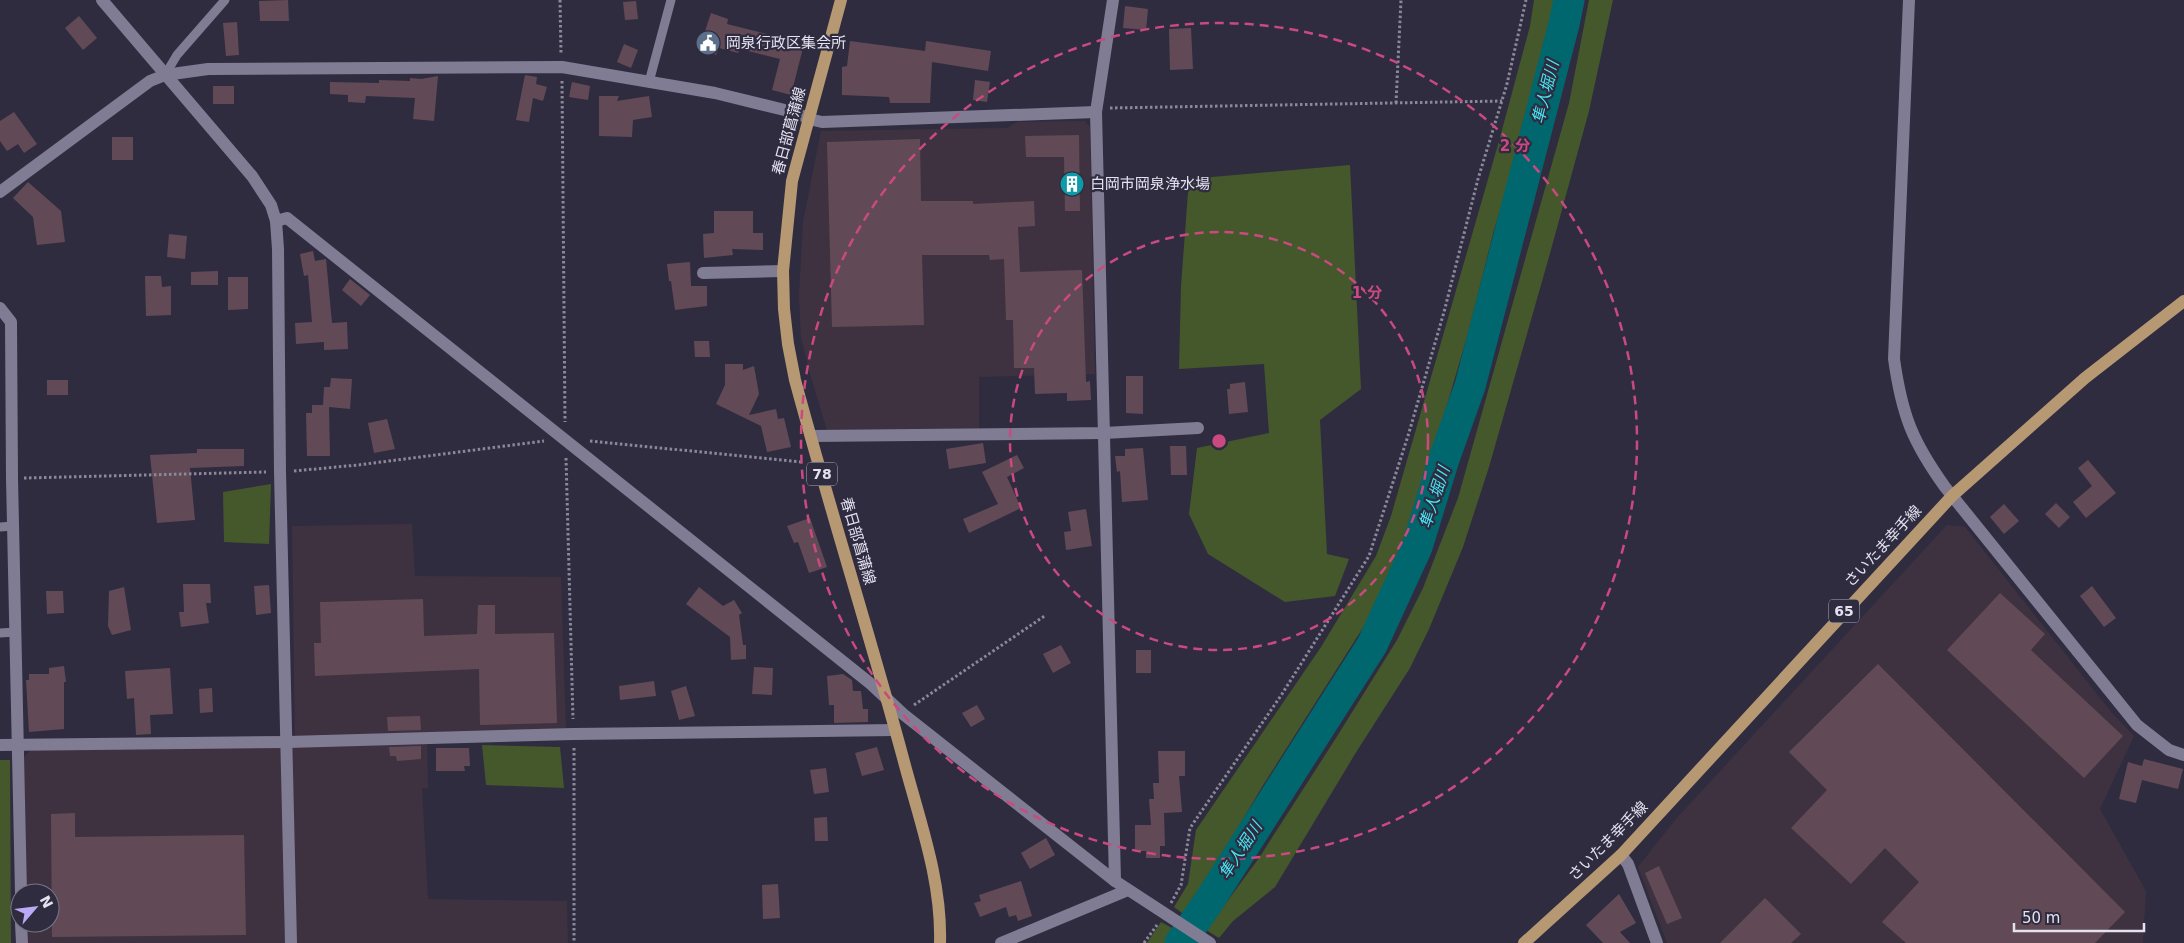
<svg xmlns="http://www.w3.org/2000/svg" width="2184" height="943" viewBox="0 0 2184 943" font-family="'DejaVu Sans','Noto Sans JP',sans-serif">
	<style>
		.industrial { fill: #3e3241 }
		.green { fill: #44582b }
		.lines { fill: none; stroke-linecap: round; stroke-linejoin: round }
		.river { stroke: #00676e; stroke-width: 31 }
		.building { fill: #614a56 }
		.path { stroke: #8a8899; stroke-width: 3; stroke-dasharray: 2.5 2.5; stroke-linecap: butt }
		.lane { stroke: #7f7c93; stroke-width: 9 }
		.street { stroke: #7f7c93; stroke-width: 12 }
		.secondary { stroke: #7f7c93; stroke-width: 12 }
		.primary { stroke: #b69873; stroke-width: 12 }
		.ring { fill: none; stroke: #ca4a80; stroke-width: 2.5; stroke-dasharray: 9 6 }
		.labels { text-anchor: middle; stroke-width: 4.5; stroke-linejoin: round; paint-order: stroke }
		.shield { fill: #2f2c40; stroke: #aeabbb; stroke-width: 1 }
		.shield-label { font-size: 14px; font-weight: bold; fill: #e4e2f0 }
		.poi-label { font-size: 15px; fill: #e4e2f0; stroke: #2f2c40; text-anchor: start }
		.street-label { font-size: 15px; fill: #e4e2f0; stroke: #2f2c40 }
		.water-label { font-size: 16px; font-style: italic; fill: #45e6f2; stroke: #2f2c40 }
		.centre { fill: #ca4a80; stroke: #2f2c40; stroke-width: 2.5 }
		.ring-label { font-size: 15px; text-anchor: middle; font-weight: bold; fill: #ca4a80; stroke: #2f2c40; stroke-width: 4.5; stroke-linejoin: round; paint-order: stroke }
	</style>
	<rect width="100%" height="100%" fill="#2f2c40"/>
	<g class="industrial">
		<path d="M1085,121L1090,127L1095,374L979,377V429L827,430L810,374L801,338L799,296L803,222L821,131L1007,128L1017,122Z"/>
		<path d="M412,524L415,576L561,577L566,732H427L428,788H422L428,899L567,901L568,943H25V923H50V893H24L22,759L31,750L295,746L292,526Z"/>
		<path d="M1947,525L1965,527L2112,713L2134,736L2100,809L2146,891L2143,943H1667L1638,867L1675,820Z"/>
	</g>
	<g class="green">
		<path d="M1534,0H1556L1551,30L1521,145L1494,230L1469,330L1417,507L1389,576L1366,623L1262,787L1186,916L1174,907L1188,884L1196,830L1321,647L1376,556L1391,516L1499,141L1530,26Z"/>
		<path d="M1589,0H1613L1589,111L1549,257L1489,467L1463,547L1429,629L1410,668L1355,754L1275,887L1233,921L1219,938L1206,930L1259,858L1336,738L1397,640L1423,588L1458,498L1569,103Z"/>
		<path d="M1350,165L1361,389L1320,420L1327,554L1349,559L1335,596L1285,602L1208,554L1189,514L1197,448L1269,433L1264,364L1179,369L1181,286L1189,179Z"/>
		<path d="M271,484L269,544L224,542L223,492Z"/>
		<path d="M482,745L560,747L564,788L486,785Z"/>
		<path d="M0,760H10L11,943H0Z"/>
		<path d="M1161,922L1176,930L1168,943H1147Z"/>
	</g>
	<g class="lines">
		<path class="river" d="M1180,943L1209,901L1372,645L1417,547L1444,459L1470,386L1564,24L1569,0"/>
	</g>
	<g class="building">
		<path d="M288,0L289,21H260L259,1Z"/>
		<path d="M636,1L638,19L625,20L623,2Z"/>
		<path d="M1125,6L1148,9L1146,30L1123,28Z"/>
		<path d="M711,13L728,19L727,24L795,41L794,46L803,48L791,95L772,90L780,59L740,49L738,53L719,48L716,55L699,49Z"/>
		<path d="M79,16L97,38L83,50L65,28Z"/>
		<path d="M237,22L239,55L226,56L223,23Z"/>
		<path d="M1191,28L1193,69L1170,70L1169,29Z"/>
		<path d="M850,41L925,51L926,41L991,51L988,71L932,62L930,103H890L889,97L842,95V67L847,66Z"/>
		<path d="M624,44L638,50L631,68L617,62Z"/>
		<path d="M525,75L537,77L536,84L547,87L543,101L533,98L529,122L516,120Z"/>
		<path d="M438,76L434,121L413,119L415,98L366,96L365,103L348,102V95L330,94V82L379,83V80L410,81V78L421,79Z"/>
		<path d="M975,80L990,82L987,102L973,100Z"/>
		<path d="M572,82L590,86L588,100L569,97Z"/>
		<rect x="213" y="86" width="21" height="18"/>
		<path d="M599,96H619L617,101L649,96L652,117L633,120L632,137L599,136Z"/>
		<path d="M14,112L37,144L24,153L18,144L7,151L0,141V121Z"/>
		<path d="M1079,135L1080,211H1065L1064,157H1026L1025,136Z"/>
		<rect x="112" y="137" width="21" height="23"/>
		<path d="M920,139L921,201H973V204L1034,201L1035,226L1018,227L1020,272L1082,270L1086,382L1090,381L1091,400L1067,401V393L1035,394L1034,368H1014L1013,320H1006L1004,259L990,260L989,255H922L924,325L832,327L827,142Z"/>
		<path d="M28,182L61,211L65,242L37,245L33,217L13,198Z"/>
		<path d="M714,211H753V233H763V250L732,249L733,255L704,258L703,234L714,233Z"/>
		<path d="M169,234L187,236L185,259L167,257Z"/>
		<path d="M313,251L315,261L326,259L332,323L347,322L348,349L324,350V342L296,344L295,323L312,322L308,275L304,276L300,254Z"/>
		<path d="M690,262L691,286H707V306L675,310L671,281H669L667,264Z"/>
		<path d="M218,271V285H191V272Z"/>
		<path d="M145,276H161L162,287L171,286V315L146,316Z"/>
		<path d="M228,277H248V309L228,310Z"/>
		<path d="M350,279L370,295L361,306L342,290Z"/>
		<path d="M694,341H709L710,357H695Z"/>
		<path d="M725,364H743V370L754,366L759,394L749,415L776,409L778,419L784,418L791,447L767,452L761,426L716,404L725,385Z"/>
		<path d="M1126,376H1143V414L1126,413Z"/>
		<path d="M331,378L352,379L350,409L329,407L330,456H307L306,413H312V405H323L324,387H330Z"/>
		<rect x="47" y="380" width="21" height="15"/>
		<path d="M1245,382L1248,412L1229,414L1227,389H1230V384Z"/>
		<path d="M387,419L395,449L374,453L368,423Z"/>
		<path d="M983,443L986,463L949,469L946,449Z"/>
		<path d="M1170,446H1186L1187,475H1171Z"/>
		<path d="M1143,448L1148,500L1122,502L1120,471L1117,472L1115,456H1125V449Z"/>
		<path d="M197,449H244V466L190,468L195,520L157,523L150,455L197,453Z"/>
		<path d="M1017,455L1024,468L1007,477L1021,508L969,533L963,519L998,504L982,472Z"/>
		<path d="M2088,460L2116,493L2086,518L2073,502L2092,486L2078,468Z"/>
		<path d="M2056,503L2070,517L2059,528L2045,514Z"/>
		<path d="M2004,504L2019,521L2004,534L1990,517Z"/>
		<path d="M1086,509L1092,546L1066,550L1064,532L1071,531L1068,512Z"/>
		<path d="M810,518L827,567L809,573L798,542L794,543L787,526Z"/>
		<path d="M183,584H210L211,603H206L209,623L181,627L179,612H184Z"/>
		<path d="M269,585L271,613L256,615L254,586Z"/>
		<path d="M2092,586L2116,618L2104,627L2080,596Z"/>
		<path d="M124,587L131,630L112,635L108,626L109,591Z"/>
		<path d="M699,587L723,606L734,600L742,613L739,615L743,645H746V659L731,660L730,637L686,604Z"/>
		<path d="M46,591H63L64,613L47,614Z"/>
		<path d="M2000,593L2045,634L2031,650L2123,736L2084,778L1947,650Z"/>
		<path d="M423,599L424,636L477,634L478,605H495V634L554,633L557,723L480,725L479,669L315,676L314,643H321L320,602Z"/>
		<path d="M1061,645L1071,663L1053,673L1043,654Z"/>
		<rect x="1136" y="650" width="15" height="23"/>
		<path d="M1878,664L2125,912L2095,943H1906L1882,922L1919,882L1885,848L1851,884L1791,828L1827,790L1789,752Z"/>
		<path d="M64,666L66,682H64V729L29,732L26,680H29V674H49V668Z"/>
		<path d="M754,667L773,668L772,695L752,694Z"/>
		<path d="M170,668L173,714L150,715L151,734L136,735L134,698L127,699L125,671Z"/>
		<path d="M843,674L852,680L853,691H861L863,709H868V722L834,723V705H829L827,676Z"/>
		<path d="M654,681L656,696L620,700L619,686Z"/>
		<path d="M686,686L695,716L679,720L671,691Z"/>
		<path d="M212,688L213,712L200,713L199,689Z"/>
		<path d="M977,705L985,719L971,727L962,713Z"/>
		<path d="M420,716L421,730L388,731L387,717Z"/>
		<path d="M421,746V759L397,761L396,756H390L389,747Z"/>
		<path d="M877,747L884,770L862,776L855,753Z"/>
		<path d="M436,748H469L470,766H464L465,771H436Z"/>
		<path d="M1158,751H1185V776H1179L1182,812L1164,813L1165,846H1160V858H1146V851H1135V825H1151L1149,799H1154L1153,783H1159Z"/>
		<path d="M2144,759L2183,769L2178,789L2142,780L2136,803L2119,799L2128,762L2142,766Z"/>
		<path d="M826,768L829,792L814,794L810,770Z"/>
		<path d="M75,813V837L244,835L246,935L52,937L51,814Z"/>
		<path d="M827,817L828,841H815L814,818Z"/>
		<path d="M1046,838L1055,855L1030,869L1021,853Z"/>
		<path d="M1659,866L1682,918L1667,924L1645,873Z"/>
		<path d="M1021,881L1032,916L1018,921L1016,915L1009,917L1006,907L980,917L974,903L981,901L979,895Z"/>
		<path d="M778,884L780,918L763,919L762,885Z"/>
		<path d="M1619,894L1636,923L1620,932L1630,943H1603L1586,925Z"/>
		<path d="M1765,898L1801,934L1791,943H1720Z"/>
	</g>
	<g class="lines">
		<g class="path">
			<path d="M560,0L561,54"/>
			<path d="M562,81L565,422"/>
			<path d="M1396,103L1401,0"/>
			<path d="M1110,108L1502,101"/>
			<path d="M590,441L802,462"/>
			<path d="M566,458L573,719"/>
			<path d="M294,471L358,465L544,441"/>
			<path d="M24,478L266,472"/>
			<path d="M914,705L1046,615"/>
			<path d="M574,748V943"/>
			<path d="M1171,903L1181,885L1190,828L1282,694L1369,556L1408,436L1444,312L1478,179L1507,84L1526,0"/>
			<path d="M1144,943L1157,925"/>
		</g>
		<g class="lane">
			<path d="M165,75L177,55L225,0"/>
			<path d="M649,82L671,0"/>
			<path d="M0,527L13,526"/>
			<path d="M0,633L16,632"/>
		</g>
		<g class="street">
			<path d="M1113,0L1096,112L1115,881"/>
			<path d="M1909,0L1894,359C1902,415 1912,441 1945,487L2137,725L2169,750L2184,755"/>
			<path d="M0,192L150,81L165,75L208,69L562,67L715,93L797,113L809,119L822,122L1096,112"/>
			<path d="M276,221L287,218L871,684L903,714L1115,881L1210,943"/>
			<path d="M703,273L783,271"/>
			<path d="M0,308L11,322L12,478L21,893"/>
			<path d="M811,436L1104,433L1198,428"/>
			<path d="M0,745L288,742L573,734L895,730"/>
			<path d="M21,923L22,943"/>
			<path d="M1001,943L1128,890"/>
		</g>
		<g class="secondary">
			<path d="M102,0L252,176L271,205L276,221L278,249L280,472L291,943"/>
			<path d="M1621,855L1628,864L1657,943"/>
		</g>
		<g class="primary">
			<path d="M841,0L792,181L783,271L784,309L788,344L795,380C829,506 869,632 903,758C919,819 942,880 940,943"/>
			<path d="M1524,943L1621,855L1952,496L2085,378L2184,301"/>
		</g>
	</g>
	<g class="ring">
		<circle cx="1219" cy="441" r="209"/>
		<circle cx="1219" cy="441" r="418"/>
	</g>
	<defs>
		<symbol id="civic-disc" viewBox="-11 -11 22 22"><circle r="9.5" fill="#5c6f8a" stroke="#2f2c40"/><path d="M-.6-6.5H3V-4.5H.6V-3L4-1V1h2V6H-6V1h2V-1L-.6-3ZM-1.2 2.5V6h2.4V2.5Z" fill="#fff"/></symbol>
		<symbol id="building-disc" viewBox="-11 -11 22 22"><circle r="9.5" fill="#0f9aa8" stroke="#2f2c40"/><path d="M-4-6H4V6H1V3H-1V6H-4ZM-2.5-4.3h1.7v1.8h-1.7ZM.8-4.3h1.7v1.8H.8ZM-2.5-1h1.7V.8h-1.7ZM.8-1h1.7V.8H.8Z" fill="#fff"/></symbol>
	</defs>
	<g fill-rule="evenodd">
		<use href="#civic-disc" x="694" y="29" width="28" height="28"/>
		<use href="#building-disc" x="1058" y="170" width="28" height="28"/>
	</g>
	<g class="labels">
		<g class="shield">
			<rect x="807" y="462.5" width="30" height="23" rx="4"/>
			<rect x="1829" y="599.5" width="30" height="23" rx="4"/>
		</g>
		<g class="shield-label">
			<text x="822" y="479">78</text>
			<text x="1844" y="616">65</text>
		</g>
		<g class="poi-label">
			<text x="726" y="48">岡泉行政区集会所</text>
			<text x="1090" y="189">白岡市岡泉浄水場</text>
		</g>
		<g class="street-label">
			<text transform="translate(789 131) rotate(-75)" y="5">春日部菖蒲線</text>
			<text transform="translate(858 541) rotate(74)" y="5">春日部菖蒲線</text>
			<text transform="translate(1883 546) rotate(-47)" y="5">さいたま幸手線</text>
			<text transform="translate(1608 841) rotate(-45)" y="5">さいたま幸手線</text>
		</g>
		<g class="water-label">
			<text transform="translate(1545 92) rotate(-76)" y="6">隼人堀川</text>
			<text transform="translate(1434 497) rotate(-72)" y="6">隼人堀川</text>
			<text transform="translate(1240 850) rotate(-57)" y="6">隼人堀川</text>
		</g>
	</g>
	<circle cx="1219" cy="441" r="8" class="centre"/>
	<g class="ring-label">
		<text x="1515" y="151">2 分</text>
		<text x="1367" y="298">1 分</text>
	</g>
	<g transform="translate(35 908) rotate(62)"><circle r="24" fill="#2f2c40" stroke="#777586"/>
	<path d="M0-4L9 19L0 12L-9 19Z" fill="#baaaf6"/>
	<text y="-8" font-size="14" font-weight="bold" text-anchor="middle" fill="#e4e2f0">N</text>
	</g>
	<path d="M2014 923v8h130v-8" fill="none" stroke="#e4e2f0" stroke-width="2.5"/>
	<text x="2022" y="923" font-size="15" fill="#e4e2f0" stroke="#2f2c40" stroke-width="4" paint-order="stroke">50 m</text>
</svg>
